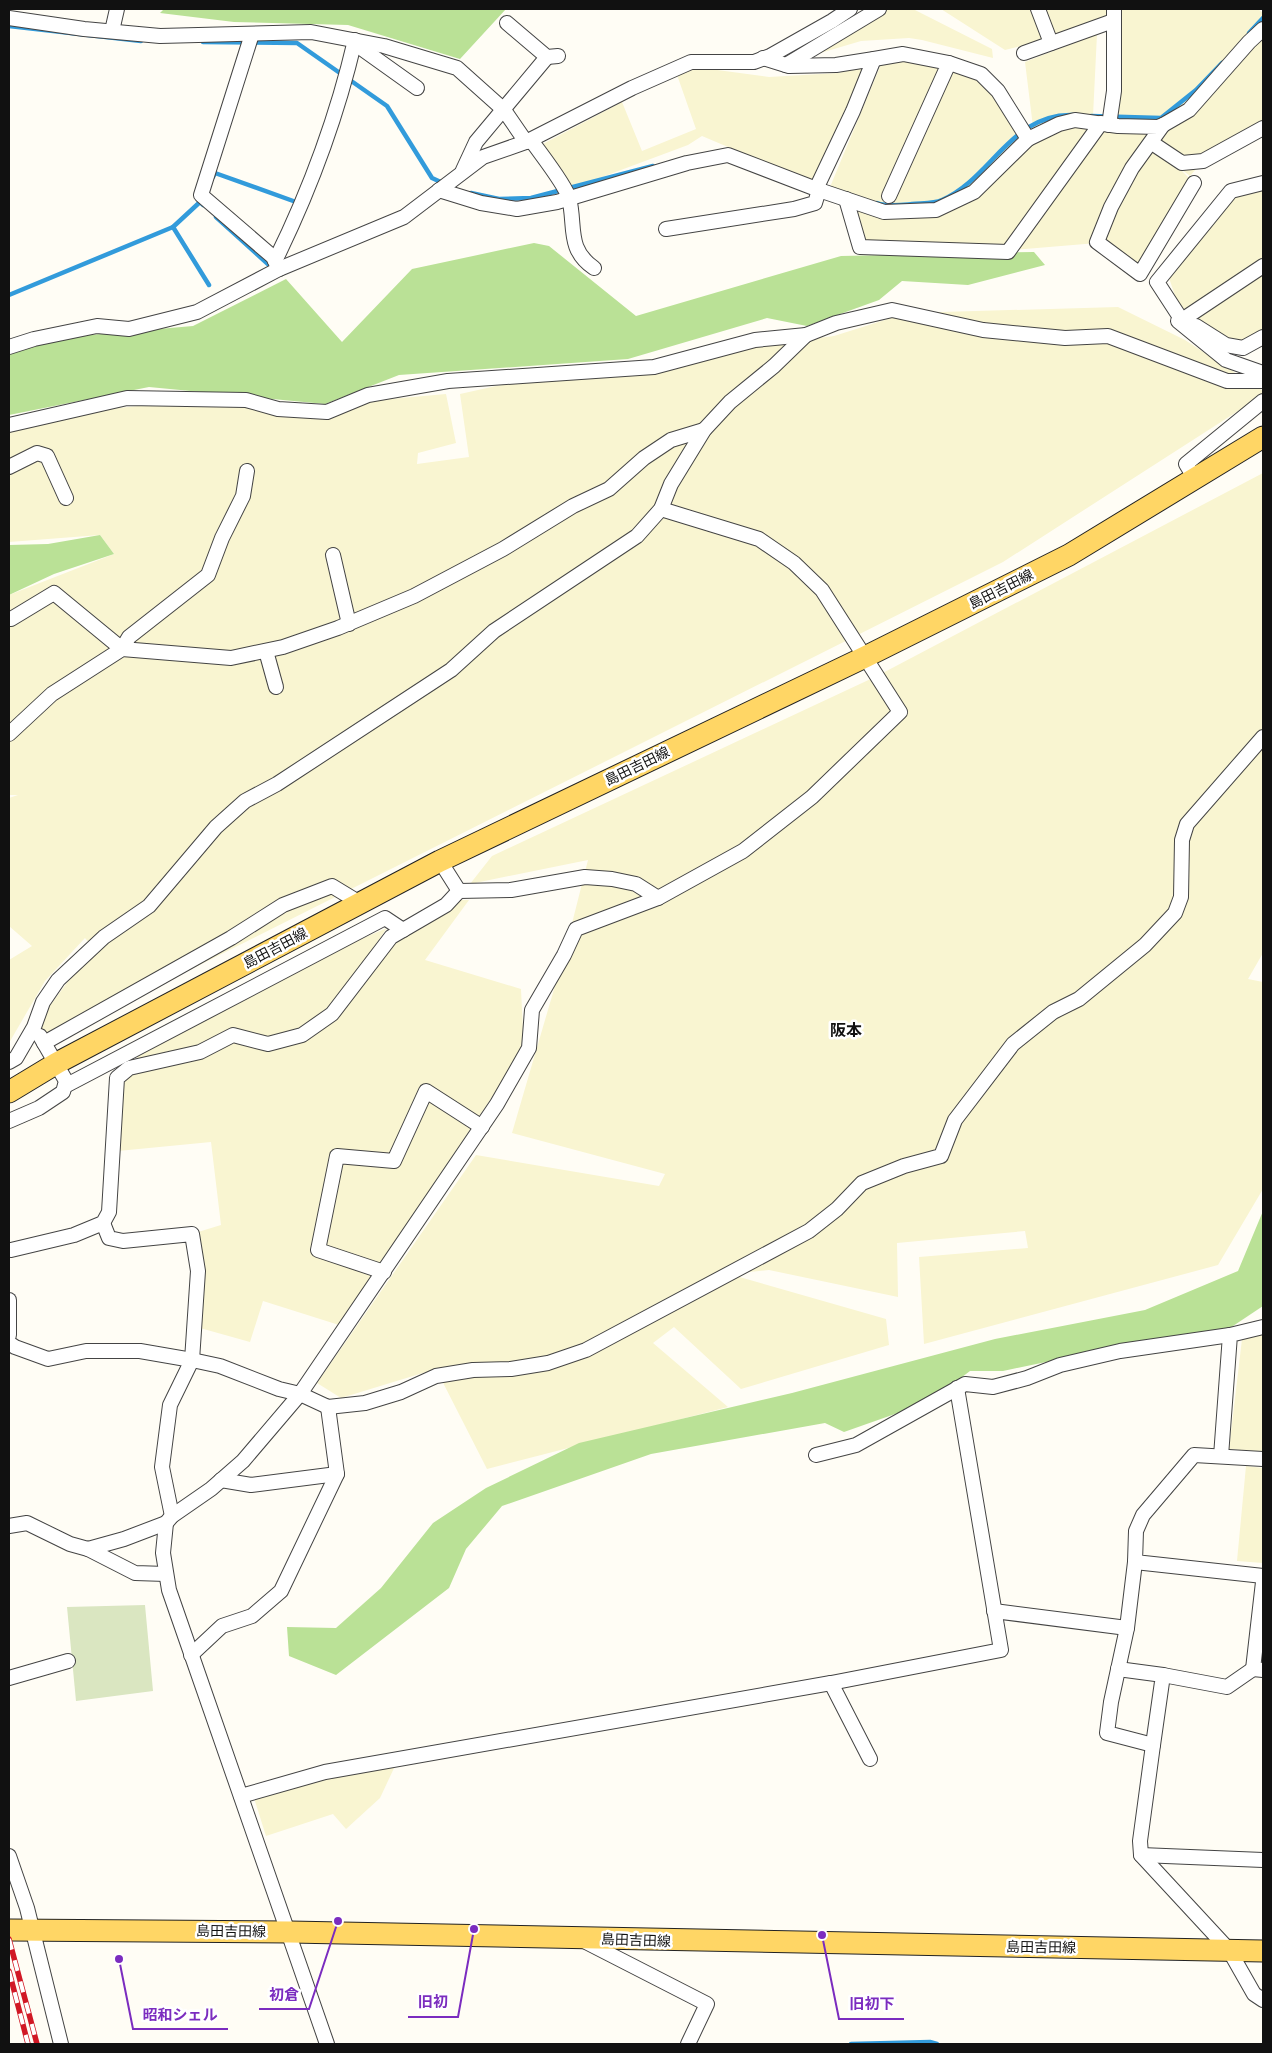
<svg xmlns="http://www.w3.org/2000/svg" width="1272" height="2053" viewBox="0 0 1272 2053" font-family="'IBM Plex Serif','Noto Sans JP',serif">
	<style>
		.farmland { fill: #f9f5d1 }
		.forest { fill: #bae196 }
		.cemetery { fill: #dae6c1 }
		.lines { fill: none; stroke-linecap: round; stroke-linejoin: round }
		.stream { stroke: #329bdb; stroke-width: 4.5 }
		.minor-casing { stroke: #444; stroke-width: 16 }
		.primary-casing { stroke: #222; stroke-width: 23 }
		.minor { stroke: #fff; stroke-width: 14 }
		.primary { stroke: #ffd665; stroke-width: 21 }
		.rail-casing { stroke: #d11825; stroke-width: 5.5 }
		.rail { stroke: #fff; stroke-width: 4; stroke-dasharray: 11; stroke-linecap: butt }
		.labels { text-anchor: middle; stroke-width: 5; stroke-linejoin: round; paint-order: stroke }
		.street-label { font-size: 14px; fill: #111; stroke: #fff }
		.quarter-label { font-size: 16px; font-weight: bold; fill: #111; stroke: #fff }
		.leader { fill: none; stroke: #7b2cbf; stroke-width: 2 }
		.callout-dot { fill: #7b2cbf; stroke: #fff; stroke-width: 2 }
		.callout-label { font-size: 15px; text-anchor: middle; font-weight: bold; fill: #7b2cbf; stroke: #fff; stroke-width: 5; stroke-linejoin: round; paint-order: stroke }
	</style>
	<rect width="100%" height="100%" fill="#fffdf5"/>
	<g class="farmland">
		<path d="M888,9H913L992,49L993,58L922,40L909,38L861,41L817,54Z"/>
		<path d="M941,9H1034L1046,40L1005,50Z"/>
		<path d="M1043,9H1109V15L1053,37Z"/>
		<path d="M1121,9H1258L1263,13V130L1203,161L1190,176L1177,166L1194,183L1140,274L1097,243L1001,251L860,247L846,199L830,187L884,57L981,74L1034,135L1025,62L1097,34L1093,116L1118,124Z"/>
		<path d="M868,66L813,183L702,136L688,145L570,189L541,145L622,102L642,151L696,129L676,72L695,67L769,77L838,73Z"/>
		<path d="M1263,181V334L1243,348L1185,325L1168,275L1228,194Z"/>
		<path d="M1118,307L1185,340L1263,391V395L1003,562L44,1043L34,1027L93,948L85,938L45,981L9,1043V960L32,946L9,926V798L18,795H9V595L114,554L100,535L9,542V425L62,414L204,399L278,409L446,394L456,443L418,453L417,464L469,457L460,394L496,386L709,352L834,336L907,313Z"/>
		<path d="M1263,473V953L1248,979L1263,982V1189L1218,1265L924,1344L919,1257L1028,1248L1025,1231L897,1243L898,1297L769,1270L729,1274L886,1319L889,1345L741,1389L674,1327L653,1343L728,1407L487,1469L436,1369L341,1398L317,1383L476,1155L659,1186L665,1174L512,1133L564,955L588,860L470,884L492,856L877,676Z"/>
		<path d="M460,900H469L425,960L521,989L523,1031L521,1050L496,1091L339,1325L263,1301L250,1342L200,1328L198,1232L221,1225L211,1142L118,1151L121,1080L130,1073L231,1042H246L280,1049L298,1041L392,943L448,913Z"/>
		<path d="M387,928L327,1014L299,1033L268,1040L234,1027L187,1052L138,1059L135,1054L305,963Z"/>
		<path d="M1263,1335V1452L1229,1449L1242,1339Z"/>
		<path d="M1246,1466L1263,1468V1563L1237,1561Z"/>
		<path d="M395,1766L380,1798L346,1829L333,1814L266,1836L254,1798L331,1776Z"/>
	</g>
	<g class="forest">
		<path d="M164,9H506L460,59L348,25L234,22L160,13Z"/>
		<path d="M534,243L549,246L636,316L841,256L1034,252L1045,265L968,285L902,281L879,300L807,326L767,318L628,359L399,375L325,404L149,387L9,415V342L193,326L286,279L342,342L412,269Z"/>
		<path d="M100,535L114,554L54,574L9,595V545L48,544Z"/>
		<path d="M1263,1211V1306L1230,1328L1161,1338L1003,1371H970L929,1402L844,1432L825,1423L651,1454L502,1506L466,1549L449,1588L336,1675L289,1656L287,1627L336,1628L381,1588L433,1523L486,1488L579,1443L792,1393L995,1339L1145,1310L1238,1271Z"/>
	</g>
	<path class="cemetery" d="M145,1605L153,1691L76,1701L67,1607Z"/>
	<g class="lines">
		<g class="stream">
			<path d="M9,26L141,41"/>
			<path d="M1249,33L1263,18"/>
			<path d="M203,42L297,43L387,106L432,178L445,184"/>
			<path d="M1091,116L1161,118L1196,90L1222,63"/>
			<path d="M213,177L215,173L296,202"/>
			<path d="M471,193L499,199L531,198L653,166"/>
			<path d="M877,203C888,207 901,205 912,204C921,203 934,204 942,200C992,178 1011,113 1073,115"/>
			<path d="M216,217L269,265"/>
			<path d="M173,227L209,285"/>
			<path d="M9,295L173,227L200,202L203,205"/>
			<path d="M851,2044L930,2042L937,2044"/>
		</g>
		<defs>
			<g id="minor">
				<path d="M1038,9L1051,43"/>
				<path d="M9,18L84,29L160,36L311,32L384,46L457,68L504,110L526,142"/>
				<path d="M507,23L547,57L558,56"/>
				<path d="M112,31L117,9"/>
				<path d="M252,34L201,195L273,257L279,269"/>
				<path d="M354,43L417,88"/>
				<path d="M1024,53L1113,21"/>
				<path d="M763,58L789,66L836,65L874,59L853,111L816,189"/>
				<path d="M874,59L903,54L949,63L889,196"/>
				<path d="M786,65L879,9"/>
				<path d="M1109,125L1114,91V9"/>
				<path d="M1163,125L1189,110L1249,42L1263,29"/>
				<path d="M1028,139L1059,124L1075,120L1118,126L1158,127L1163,125L1132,168L1111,207L1097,242L1140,274L1194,183"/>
				<path d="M531,140C540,153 565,184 569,198C576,225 566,249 594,268"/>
				<path d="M1152,143L1182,163L1203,161L1263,128"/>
				<path d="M463,170L476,142L547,57"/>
				<path d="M439,190L481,203L517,209L557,202L687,163L728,155L819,190L815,203L794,209L666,229"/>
				<path d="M819,190L884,212L936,210L974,192L1028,139L998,91L981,74L949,63"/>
				<path d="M846,199L860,247L1008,252L1101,123"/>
				<path d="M275,261C310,190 337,117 355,40"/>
				<path d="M1178,321L1226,360L1263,373"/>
				<path d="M1185,325L1157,282L1231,191L1263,183"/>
				<path d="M1185,325L1188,316L1263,266"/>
				<path d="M1190,326H1196L1226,345L1243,348L1263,337"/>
				<path d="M9,347L34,339L97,326L129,329L197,312L279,269L404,217L483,157L526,142L632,88L691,62H754L770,56L832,21L850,9"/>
				<path d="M9,425L127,398L246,400L278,409L327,412L368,395L448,381L654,367L755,340L806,335L836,323L892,310L983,330L1065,338L1108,336L1227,381H1263"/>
				<path d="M9,467L37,453L47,456L66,498"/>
				<path d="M1195,479L1186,464L1263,401"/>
				<path d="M333,555L349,624"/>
				<path d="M11,619L54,593L122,649L129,637L208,575L222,538L243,496L247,471"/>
				<path d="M266,651L276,687"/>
				<path d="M9,734L52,694L122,649L231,658L283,647L338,628L414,596L503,549L573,506L609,489L644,458L671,440L704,430"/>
				<path d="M440,861L459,891"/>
				<path d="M44,1043L231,938L283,905L332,886L360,903"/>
				<path d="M9,1062L16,1058L34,1027L43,1002L58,980L104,937L149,906L216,827L245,801L277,784L451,670L494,631L637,536L661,509L671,484L704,430L730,402L774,366L806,335"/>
				<path d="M65,1086L385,918L403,930"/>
				<path d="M9,1121L39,1108L63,1092L66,1081L40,1036"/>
				<path d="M103,1223L109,1238L123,1241L192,1234L198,1271L192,1360L170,1405L162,1467L172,1516"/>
				<path d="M11,1250L74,1235L103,1223L109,1212L117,1078L129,1068L200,1052L233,1035L268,1044L302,1035L332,1014L391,937L446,905L459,891L511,890L585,877L612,879L636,884L658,898"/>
				<path d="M384,1272L318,1250L337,1156L394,1161L426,1091L482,1127"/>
				<path d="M9,1300V1335"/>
				<path d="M9,1343L15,1347L48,1359L86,1351H140L192,1360L220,1366L279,1389L300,1394L328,1407L365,1403L401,1392L436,1376L473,1370L511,1369L548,1363L586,1350L809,1231L837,1209L862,1183L904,1166L941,1156L955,1120L1013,1044L1053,1012L1079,999L1145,945L1175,913L1181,897L1182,840L1187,824L1263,737"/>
				<path d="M816,1455L856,1445L965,1384L993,1387L1027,1378L1060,1365L1120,1351L1230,1335"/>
				<path d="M1221,1456L1230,1335L1263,1327"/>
				<path d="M1263,1459L1194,1455L1143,1515L1136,1531L1135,1562L1263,1576"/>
				<path d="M221,1480L251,1485L337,1474"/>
				<path d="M166,1523L163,1553L169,1590L327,2044"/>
				<path d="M9,1526L27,1523L70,1544L88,1549L124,1539L166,1523L172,1516L211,1489L243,1461L300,1394L497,1104L529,1048L532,1010L564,955L576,929L658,898L743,851L812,797L900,712L822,590L794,563L759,539L661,509"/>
				<path d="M88,1549L135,1573L166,1574"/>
				<path d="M1135,1562L1127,1628L1111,1702L1107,1733L1153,1745L1140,1841L1141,1855L1229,1950L1254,1994L1263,2000"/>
				<path d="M1263,1582L1253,1669L1263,1670"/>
				<path d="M994,1611L1127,1628"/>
				<path d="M191,1655L222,1626L252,1616L281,1591L337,1474L328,1407"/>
				<path d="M1118,1669L1163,1675L1153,1745"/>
				<path d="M1163,1675L1227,1687L1253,1669"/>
				<path d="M9,1678L68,1661"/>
				<path d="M870,1759L831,1683L1001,1650L957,1388"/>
				<path d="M241,1796L325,1772L831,1683"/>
				<path d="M1141,1855L1263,1860"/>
				<path d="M9,1856L27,1908L61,2044"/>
				<path d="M582,1940L707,2004L688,2044"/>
			</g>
			<g id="primary">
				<path d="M9,1092L57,1063L440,861L865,657L1069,555L1263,437"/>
				<path d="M9,1930L290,1932L1263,1951"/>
			</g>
		</defs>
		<use href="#minor" class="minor-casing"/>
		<use href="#primary" class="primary-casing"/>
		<use href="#minor" class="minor"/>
		<use href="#primary" class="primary"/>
		<defs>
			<g id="rail">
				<path d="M9,1939L37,2044"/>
				<path d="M9,1971L28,2044"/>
			</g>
		</defs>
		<use href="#rail" class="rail-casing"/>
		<use href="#rail" class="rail"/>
	</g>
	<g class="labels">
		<g class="street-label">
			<text transform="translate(1001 589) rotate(-27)" y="5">島田吉田線</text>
			<text transform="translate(637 766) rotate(-26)" y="5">島田吉田線</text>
			<text transform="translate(275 948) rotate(-28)" y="5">島田吉田線</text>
			<text transform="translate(231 1931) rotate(1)" y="5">島田吉田線</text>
			<text transform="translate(636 1940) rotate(2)" y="5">島田吉田線</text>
			<text transform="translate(1041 1947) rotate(1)" y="5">島田吉田線</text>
		</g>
		<g class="quarter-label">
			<text x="846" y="1036">阪本</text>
		</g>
	</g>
	<path class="leader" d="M338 1921L309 2009H259M474 1929L458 2017H408M822 1935L839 2019H904M119 1959L133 2029H228"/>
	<g class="callout-dot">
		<circle cx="338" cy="1921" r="5"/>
		<circle cx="474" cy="1929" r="5"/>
		<circle cx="822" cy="1935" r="5"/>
		<circle cx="119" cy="1959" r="5"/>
	</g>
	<g class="callout-label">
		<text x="284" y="2000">初倉</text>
		<text x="433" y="2007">旧初</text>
		<text x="872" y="2009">旧初下</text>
		<text x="180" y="2020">昭和シェル</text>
	</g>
	<rect width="1272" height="2053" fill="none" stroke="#111111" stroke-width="20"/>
</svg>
